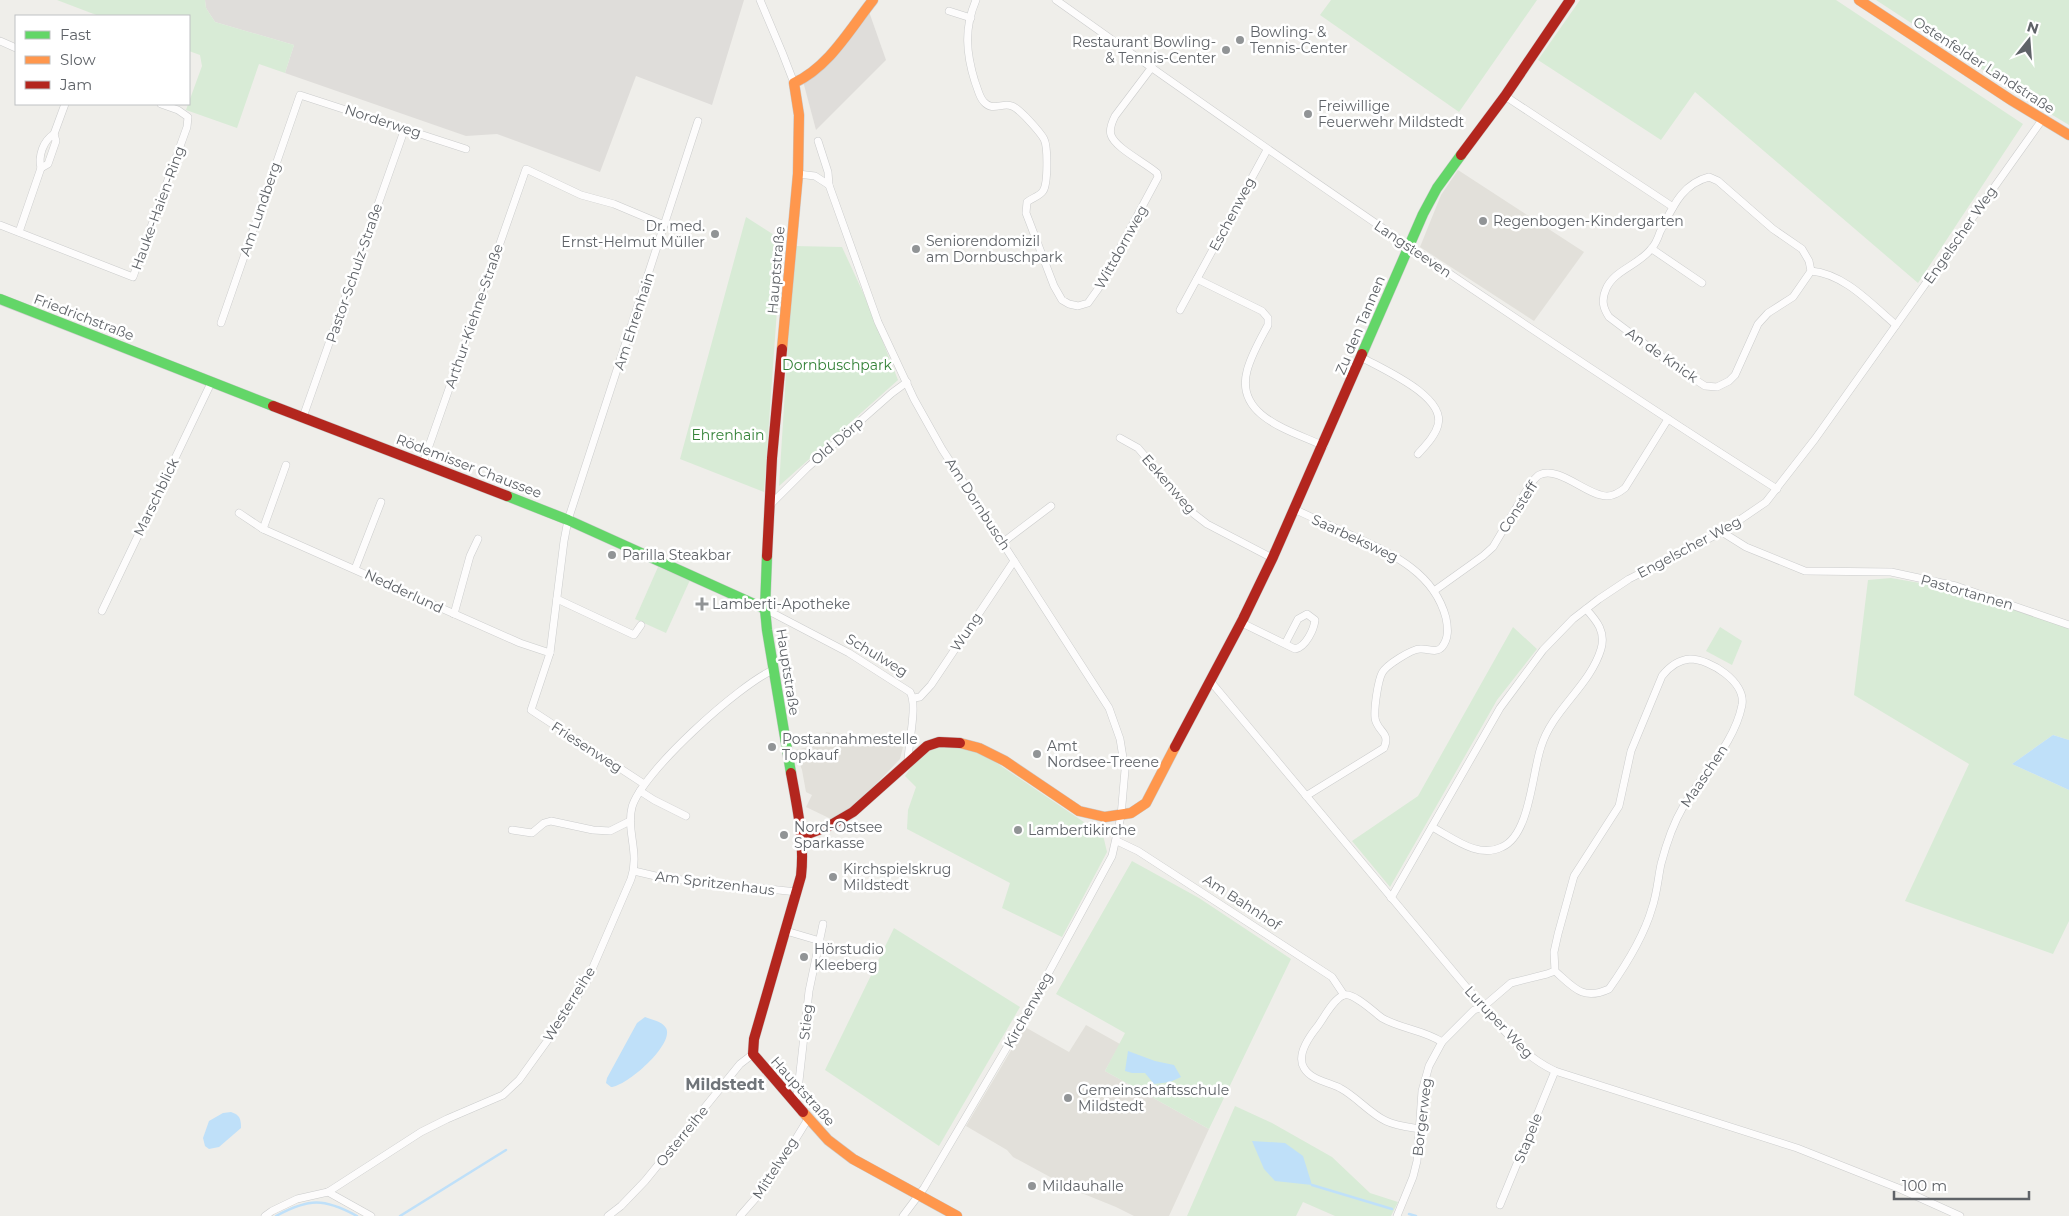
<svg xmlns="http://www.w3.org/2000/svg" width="2069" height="1216" viewBox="0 0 2069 1216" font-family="Montserrat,sans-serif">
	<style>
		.industrial { fill: #dfddda }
		.education { fill: #e2e0da }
		.green { fill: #d8ebd6 }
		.water { fill: #bfe0f9 }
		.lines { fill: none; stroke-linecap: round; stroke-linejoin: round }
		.stream { stroke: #bfe0f9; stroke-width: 2.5 }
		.street-casing { stroke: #cbcccc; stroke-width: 8 }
		.fast-casing { stroke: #cacacb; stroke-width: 11 }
		.slow-casing { stroke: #cacacb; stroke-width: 11 }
		.jam-casing { stroke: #cacacb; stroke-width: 11 }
		.street { stroke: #fdfcfc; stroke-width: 7 }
		.fast { stroke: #63d668; stroke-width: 10 }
		.slow { stroke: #ff974d; stroke-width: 10 }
		.jam { stroke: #b3261e; stroke-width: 10 }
		.poi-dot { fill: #919496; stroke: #fff; stroke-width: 2 }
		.labels { text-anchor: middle; stroke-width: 5; stroke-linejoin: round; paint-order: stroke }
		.poi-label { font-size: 14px; fill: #5f6368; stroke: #fff; text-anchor: start }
		.street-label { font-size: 14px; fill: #5f6368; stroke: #fff }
		.park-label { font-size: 14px; fill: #348238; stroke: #fff }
		.quarter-label { font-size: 16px; font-weight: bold; fill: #70757a; stroke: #fff }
	</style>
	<rect width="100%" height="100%" fill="#efeeea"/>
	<g class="industrial">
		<path d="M205,0H744L712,105L636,76L600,172L497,134L466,136L285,73L294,45L215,22L206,8Z"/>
		<path d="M867,6L886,60L816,130L803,81Z"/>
	</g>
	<g class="education">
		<path d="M1458,170L1584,252L1534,321L1420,247L1441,195Z"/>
		<path d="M826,732L903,747L900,759L855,806L831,819L806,807L812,795L806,792L802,770L795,750L823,744Z"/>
		<path d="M1086,1025L1120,1044L1105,1071L1209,1129L1169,1216H1134L1116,1207L1074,1190L1013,1157L1007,1150L966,1126L1025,1027L1069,1052Z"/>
	</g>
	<g class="green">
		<path d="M57,0H205L206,8L215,22L294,45L285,73L259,64L237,128L186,110L202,66L200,55L189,51V16H99Z"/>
		<path d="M1331,0H1537L1459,112L1320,15Z"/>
		<path d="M1580,0H1836L2023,124L1918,283L1695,92L1661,140L1538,60Z"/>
		<path d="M1876,0H2069V125L2049,113Z"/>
		<path d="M746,217L782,240L764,492L680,459Z"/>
		<path d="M794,246L842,247L866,299L898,380L779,486Z"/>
		<path d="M658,567L690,580L666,633L635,619Z"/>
		<path d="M1891,578L1949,588L2069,628V740L2053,735L2012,764L2069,790V921L2053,954L1905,901L1969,764L1854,695L1868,580Z"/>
		<path d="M1513,627L1537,649L1497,700L1390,887L1352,841L1418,796Z"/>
		<path d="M1720,627L1742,641L1732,665L1706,651Z"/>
		<path d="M940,745H960L982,753L1103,835L1107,852L1062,937L1002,908L1010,883L907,829L908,810L916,787L905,776L922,752Z"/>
		<path d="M1132,861L1199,898L1291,959L1209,1129L1105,1071L1125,1033L1056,994Z"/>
		<path d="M894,928L1020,1007L939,1146L825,1070Z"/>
		<path d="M1235,1106L1272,1123L1332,1157L1370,1193L1398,1202L1391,1216H1335L1303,1202L1296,1216H1187Z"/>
	</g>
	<g class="water">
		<path d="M2053,735L2069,740V790L2012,764Z"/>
		<path d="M645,1017C652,1020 662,1021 666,1028C675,1044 626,1087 611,1087L606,1083L607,1078L637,1023Z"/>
		<path d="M1128,1051L1155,1061L1174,1065L1181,1077L1170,1082L1154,1084L1145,1073H1132L1125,1071Z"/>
		<path d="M231,1112C240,1115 241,1119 241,1128L219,1147L209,1149L205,1146L203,1138L209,1121L223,1113Z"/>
		<path d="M1252,1141L1285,1143L1303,1156L1312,1185L1275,1181L1264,1169Z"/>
	</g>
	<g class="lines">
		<g class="stream">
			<path d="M1312,1185L1392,1209"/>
			<path d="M1409,1214L1416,1216"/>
			<path d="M276,1216C309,1198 324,1198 357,1216"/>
			<path d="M400,1216L506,1150"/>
		</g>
		<defs>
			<g id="street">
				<path d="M760,0L782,52L794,83"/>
				<path d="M976,0C964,28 966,53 975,82C978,89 979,97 984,102C993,112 1002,102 1012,106C1020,109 1040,132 1044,139C1048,147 1048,184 1043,191C1040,196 1032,198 1027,202L1026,213L1054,286L1062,300L1069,304L1078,306L1088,303L1098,289L1158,177L1157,173C1146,163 1115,148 1111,135C1109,129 1112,122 1115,116L1152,67"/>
				<path d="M1056,0C1292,168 1532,333 1777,489"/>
				<path d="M949,11L971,18"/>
				<path d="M0,41L16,48"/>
				<path d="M1505,96L1673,207"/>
				<path d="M818,141L828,172L829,185"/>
				<path d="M41,168L48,164L56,141L54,134L65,104"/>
				<path d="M798,174L815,176L829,185L878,322L914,399L942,449L1109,708L1120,739L1125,770L1121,816L1112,856L1023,1020L924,1188L903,1216"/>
				<path d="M1709,177L1718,181L1773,229L1802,249L1809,261L1811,271L1793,297L1768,313L1758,324L1735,375L1729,381L1717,387L1705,386L1674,366L1609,317C1603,308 1601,300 1606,289C1614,270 1639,265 1651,249C1655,245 1658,238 1660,232C1672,209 1681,184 1709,177Z"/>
				<path d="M0,225L133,277L187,127L188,117L178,110L161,104"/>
				<path d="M19,232L41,168C38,156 43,141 54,134"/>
				<path d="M1652,249L1702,283"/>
				<path d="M1811,271C1845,274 1871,304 1896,325"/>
				<path d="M1197,279L1262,311L1268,318V325C1260,340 1251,355 1247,371C1235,417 1292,431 1324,446"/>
				<path d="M1180,310L1267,150"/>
				<path d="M221,323L300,95L466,149"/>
				<path d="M1361,357C1382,369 1446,396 1438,425C1435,436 1426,445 1418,454"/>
				<path d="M303,417L405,128"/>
				<path d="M1120,438L1138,448L1194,514L1207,524L1272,558"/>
				<path d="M423,463L526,169L581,195L614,204L664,225"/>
				<path d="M771,504L807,468L892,393L907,382"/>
				<path d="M1294,509C1313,518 1333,527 1353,536C1392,554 1434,572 1446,618C1448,628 1449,638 1442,647C1436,654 1428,648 1420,649C1412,649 1386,665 1382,673C1378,681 1374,707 1375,718C1377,732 1391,732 1384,748L1306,796"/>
				<path d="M239,513L263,529L520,643L550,653"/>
				<path d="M263,529L286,465"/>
				<path d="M1722,532L1746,547L1805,571L1891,572L1956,586L2069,625"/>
				<path d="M1002,543L1051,506"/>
				<path d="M355,569L381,502"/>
				<path d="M1434,591L1483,556L1493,547L1531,483C1533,481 1536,477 1539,475C1559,465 1587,496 1607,496C1614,496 1620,492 1625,488L1668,419"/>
				<path d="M557,599L634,635L641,625"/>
				<path d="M765,609L849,653L910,692C918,705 908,744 908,762"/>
				<path d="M102,611L211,383"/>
				<path d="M454,614L470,556L478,539"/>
				<path d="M1240,622L1295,649C1306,647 1314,629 1315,620L1307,614L1298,619L1285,644"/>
				<path d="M1211,682L1483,1007C1506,1032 1523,1056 1555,1071L1797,1148L1898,1188L1960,1216"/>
				<path d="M914,698L920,697L931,685L1014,561"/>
				<path d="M644,784L531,710L550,653L564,541L568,520L698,121"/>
				<path d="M640,791L654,800L686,816"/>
				<path d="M1432,827C1453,838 1478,859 1502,847C1530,835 1532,773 1541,747C1552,710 1590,686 1601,649C1606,632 1597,621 1586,609"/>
				<path d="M512,830L532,833L544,823L551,821L593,830L610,831L630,821"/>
				<path d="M1117,841L1138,851L1332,977L1344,995"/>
				<path d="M634,871L664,878L797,892"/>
				<path d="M1391,898L1500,708L1543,650L1573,619L1599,599L1629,579L1722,532L1766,502L1815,439L2042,120"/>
				<path d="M786,931L820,941"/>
				<path d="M795,1104L798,1090L809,991L823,924"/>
				<path d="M1420,1129C1408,1127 1397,1126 1386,1121C1369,1113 1357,1097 1340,1088C1328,1082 1311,1080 1304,1068C1296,1055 1309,1037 1317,1027C1324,1018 1333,999 1344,995C1353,992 1374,1012 1382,1018C1401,1029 1424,1030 1442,1042"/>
				<path d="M328,1192L371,1216"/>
				<path d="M1500,1205L1555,1071"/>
				<path d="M265,1216L272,1211L297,1199L328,1192L421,1132L447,1119L503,1095L519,1080L563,1019L587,981L631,879C640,853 626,831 632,807C642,772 739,685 773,670"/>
				<path d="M608,1216L621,1206L645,1181L740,1064L753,1054"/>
				<path d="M740,1216L768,1184L808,1119"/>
				<path d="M1397,1216L1413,1177L1417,1161L1422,1091L1429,1066L1442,1042L1474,1010L1483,1007L1511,983L1547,974L1555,971L1554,952L1558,934L1574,876L1619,806L1631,751L1662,676C1669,667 1678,660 1690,659C1710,659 1746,682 1742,705C1734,745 1702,773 1683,807C1673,824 1666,845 1661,864C1658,878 1657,894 1652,908C1644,936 1626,965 1609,989C1583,1001 1574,988 1555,971"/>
			</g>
			<g id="fast">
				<path d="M0,299L273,406"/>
				<path d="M1362,354L1423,214L1437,188L1461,155"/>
				<path d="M507,496L568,520L765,609"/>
				<path d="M767,556L765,609L767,630L791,773"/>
			</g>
			<g id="slow">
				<path d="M1859,0L2011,100L2069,135"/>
				<path d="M782,349L798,174L799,115L794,83C829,67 850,29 873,0"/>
				<path d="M960,743L979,748L1005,761L1079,811L1105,817L1131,813L1146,803L1175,747"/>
				<path d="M803,1112L828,1140L853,1159L957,1216"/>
			</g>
			<g id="jam">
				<path d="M1461,155L1505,96L1570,0"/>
				<path d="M273,406L507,496"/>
				<path d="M767,556L772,458L782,349"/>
				<path d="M1175,747L1243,619L1273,557L1362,354"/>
				<path d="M791,773C797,807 805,841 801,876L754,1039L753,1054L803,1112"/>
				<path d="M802,836L829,826L853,812L927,746L939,742L960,743"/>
			</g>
		</defs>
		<use href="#street" class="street-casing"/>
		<use href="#fast" class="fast-casing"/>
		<use href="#slow" class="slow-casing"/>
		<use href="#jam" class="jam-casing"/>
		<use href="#street" class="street"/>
		<use href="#fast" class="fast"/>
		<use href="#slow" class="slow"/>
		<use href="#jam" class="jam"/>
	</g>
	<g class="poi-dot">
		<circle cx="1240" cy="40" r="5"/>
		<circle cx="1226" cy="50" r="5"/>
		<circle cx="1308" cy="114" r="5"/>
		<circle cx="1483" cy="221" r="5"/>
		<circle cx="715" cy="234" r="5"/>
		<circle cx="916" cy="249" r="5"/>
		<circle cx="612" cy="555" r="5"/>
		<path d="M699.5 596.5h5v5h5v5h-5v5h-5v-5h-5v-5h5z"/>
		<circle cx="772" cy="747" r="5"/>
		<circle cx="1037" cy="754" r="5"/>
		<circle cx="1018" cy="830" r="5"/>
		<circle cx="784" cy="835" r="5"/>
		<circle cx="833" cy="877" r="5"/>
		<circle cx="804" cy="957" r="5"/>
		<circle cx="1068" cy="1098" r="5"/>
		<circle cx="1032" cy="1186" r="5"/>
	</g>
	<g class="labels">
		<g class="poi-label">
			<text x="1250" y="37">Bowling- &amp;<tspan x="1250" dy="16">Tennis-Center</tspan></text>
			<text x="1216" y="47" text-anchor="end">Restaurant Bowling-<tspan x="1216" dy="16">&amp; Tennis-Center</tspan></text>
			<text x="1318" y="111">Freiwillige<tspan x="1318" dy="16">Feuerwehr Mildstedt</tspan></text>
			<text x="1493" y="226">Regenbogen-Kindergarten</text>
			<text x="705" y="231" text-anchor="end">Dr. med.<tspan x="705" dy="16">Ernst-Helmut Müller</tspan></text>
			<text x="926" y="246">Seniorendomizil<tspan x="926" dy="16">am Dornbuschpark</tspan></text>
			<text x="622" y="560">Parilla Steakbar</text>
			<text x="712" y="609">Lamberti-Apotheke</text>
			<text x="782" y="744">Postannahmestelle<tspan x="782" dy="16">Topkauf</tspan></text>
			<text x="1047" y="751">Amt<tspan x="1047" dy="16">Nordsee-Treene</tspan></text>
			<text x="794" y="832">Nord-Ostsee<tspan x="794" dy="16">Sparkasse</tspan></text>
			<text x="1028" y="835">Lambertikirche</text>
			<text x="843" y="874">Kirchspielskrug<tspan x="843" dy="16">Mildstedt</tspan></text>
			<text x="814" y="954">Hörstudio<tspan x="814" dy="16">Kleeberg</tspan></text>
			<text x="1078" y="1095">Gemeinschaftsschule<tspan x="1078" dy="16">Mildstedt</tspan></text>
			<text x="1042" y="1191">Mildauhalle</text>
		</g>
		<g class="street-label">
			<text transform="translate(1984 65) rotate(33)" y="5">Ostenfelder Landstraße</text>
			<text transform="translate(383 121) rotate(18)" y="5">Norderweg</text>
			<text transform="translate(158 208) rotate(-70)" y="5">Hauke-Haien-Ring</text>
			<text transform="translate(260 209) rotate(-71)" y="5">Am Lundberg</text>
			<text transform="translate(1232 214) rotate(-62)" y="5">Eschenweg</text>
			<text transform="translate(1960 235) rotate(-55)" y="5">Engelscher Weg</text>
			<text transform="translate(1121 247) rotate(-61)" y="5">Wittdornweg</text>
			<text transform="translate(1413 249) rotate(34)" y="5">Langsteeven</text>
			<text transform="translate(776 270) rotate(-85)" y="5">Hauptstraße</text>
			<text transform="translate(354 273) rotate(-71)" y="5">Pastor-Schulz-Straße</text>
			<text transform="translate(474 316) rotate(-71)" y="5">Arthur-Kiehne-Straße</text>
			<text transform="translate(84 317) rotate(21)" y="5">Friedrichstraße</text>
			<text transform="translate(634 321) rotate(-72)" y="5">Am Ehrenhain</text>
			<text transform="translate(1360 325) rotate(-67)" y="5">Zu den Tannen</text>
			<text transform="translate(1662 355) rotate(35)" y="5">An de Knick</text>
			<text transform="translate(837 441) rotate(-41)" y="5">Old Dörp</text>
			<text transform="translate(469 466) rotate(21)" y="5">Rödemisser Chaussee</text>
			<text transform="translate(1169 484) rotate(49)" y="5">Eekenweg</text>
			<text transform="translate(156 497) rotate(-64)" y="5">Marschblick</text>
			<text transform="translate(978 504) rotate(57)" y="5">Am Dornbusch</text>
			<text transform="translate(1518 507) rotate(-57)" y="5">Consteff</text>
			<text transform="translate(1355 538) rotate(25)" y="5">Saarbeksweg</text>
			<text transform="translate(1689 547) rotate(-28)" y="5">Engelscher Weg</text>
			<text transform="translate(404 591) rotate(25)" y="5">Nedderlund</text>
			<text transform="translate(1967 592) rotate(16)" y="5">Pastortannen</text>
			<text transform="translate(966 632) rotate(-56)" y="5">Wung</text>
			<text transform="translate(877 655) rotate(31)" y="5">Schulweg</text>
			<text transform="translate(788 672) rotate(81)" y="5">Hauptstraße</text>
			<text transform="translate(587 747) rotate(33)" y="5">Friesenweg</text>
			<text transform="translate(1704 776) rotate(-56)" y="5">Maaschen</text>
			<text transform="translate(715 883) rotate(7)" y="5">Am Spritzenhaus</text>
			<text transform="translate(1242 902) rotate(33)" y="5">Am Bahnhof</text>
			<text transform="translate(569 1004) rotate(-58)" y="5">Westerreihe</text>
			<text transform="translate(1028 1010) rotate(-61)" y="5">Kirchenweg</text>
			<text transform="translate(806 1022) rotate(-84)" y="5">Stieg</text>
			<text transform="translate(1499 1022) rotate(47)" y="5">Luruper Weg</text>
			<text transform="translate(803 1091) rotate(48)" y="5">Hauptstraße</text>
			<text transform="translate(1422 1117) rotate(-83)" y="5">Borgerweg</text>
			<text transform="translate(682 1136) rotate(-51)" y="5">Osterreihe</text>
			<text transform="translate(1528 1138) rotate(-68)" y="5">Stapele</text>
			<text transform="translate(775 1168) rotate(-57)" y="5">Mittelweg</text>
		</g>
		<g class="park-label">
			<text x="837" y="370">Dornbuschpark</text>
			<text x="728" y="440">Ehrenhain</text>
		</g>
		<g class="quarter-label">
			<text x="725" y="1090">Mildstedt</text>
		</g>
	</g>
	<rect x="15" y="15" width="175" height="90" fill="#ffffff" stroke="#bfc1c3"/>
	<rect x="25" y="31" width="25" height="8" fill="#63d668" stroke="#bfc1c3"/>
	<text x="60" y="40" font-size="15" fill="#5f6368">Fast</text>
	<rect x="25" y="56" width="25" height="8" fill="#ff974d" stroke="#bfc1c3"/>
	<text x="60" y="65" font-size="15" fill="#5f6368">Slow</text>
	<rect x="25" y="81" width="25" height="8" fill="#b3261e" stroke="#bfc1c3"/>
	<text x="60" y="90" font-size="15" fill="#5f6368">Jam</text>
	<g transform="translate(2029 40) rotate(17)" stroke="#ffffff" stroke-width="4" paint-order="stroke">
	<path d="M0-4L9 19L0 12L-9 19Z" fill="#5f6368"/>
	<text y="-8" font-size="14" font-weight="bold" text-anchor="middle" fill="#5f6368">N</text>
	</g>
	<path d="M1894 1191v8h135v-8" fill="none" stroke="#5f6368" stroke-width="2.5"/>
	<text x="1902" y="1191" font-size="15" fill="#5f6368" stroke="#ffffff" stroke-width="4" paint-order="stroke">100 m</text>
</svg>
